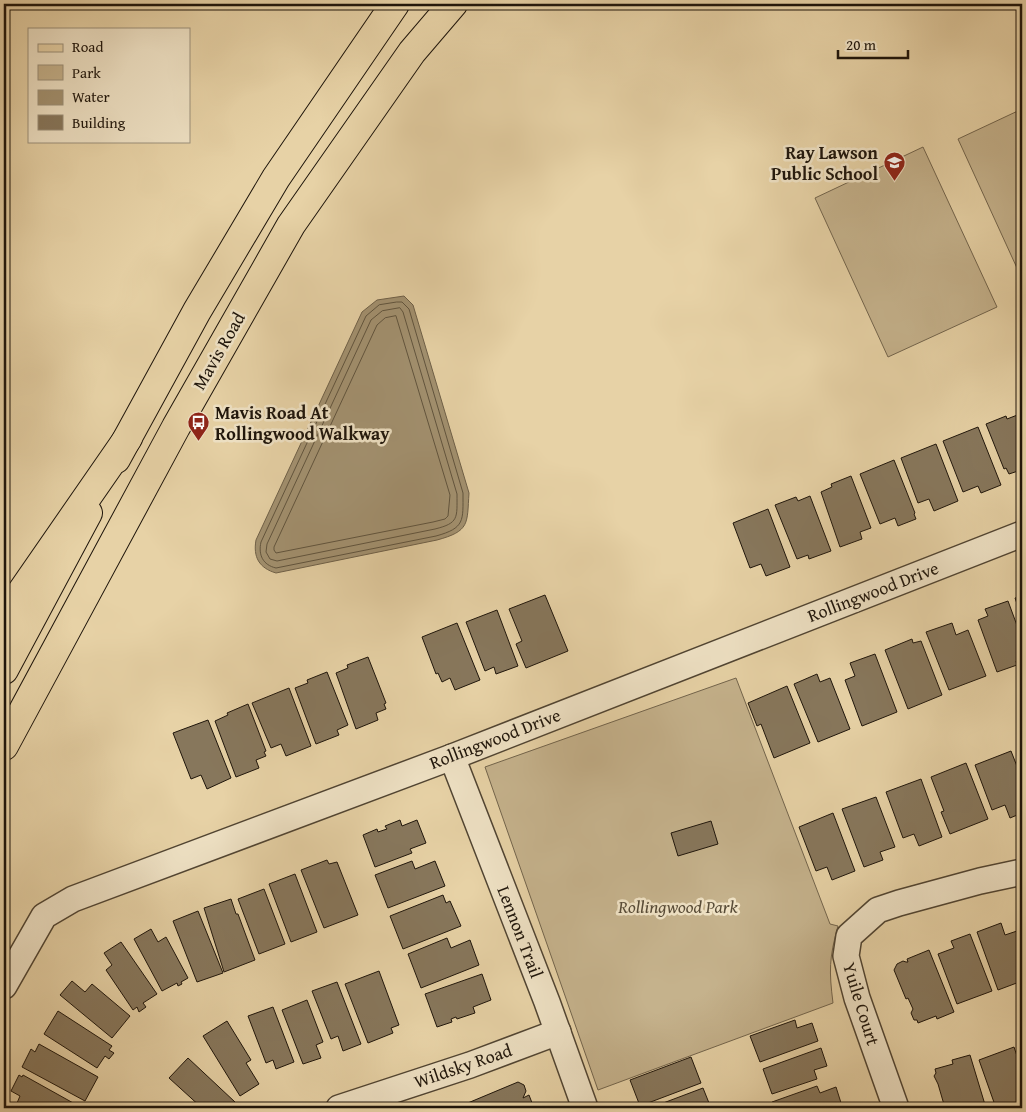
<svg xmlns="http://www.w3.org/2000/svg" width="1026" height="1112" viewBox="0 0 1026 1112" font-family="'Gentium Book Plus',serif">
	<style>
		.green { fill: #c5b28c; stroke: #72644c }
		.water { fill: #a39271; stroke: #6e6048 }
		.lines { fill: none; stroke-linecap: round; stroke-linejoin: round }
		.shore { stroke: #60543e; stroke-width: 1 }
		.building { fill: #87775c; stroke: #1e150b }
		.minor-casing { stroke: #504432; stroke-width: 28 }
		.major-casing { stroke: #1e150b; stroke-width: 30 }
		.highway-casing { stroke: #1e150b; stroke-width: 30 }
		.minor { stroke: #efe2c5; stroke-width: 25 }
		.major { stroke: #e7d2a6; stroke-width: 28 }
		.highway { stroke: #e7d2a6; stroke-width: 28 }
		.labels { text-anchor: middle; stroke-width: 5; stroke-linejoin: round; paint-order: stroke }
		.poi-label { font-size: 18px; font-weight: bold; fill: #1e150b; stroke: #efe2c5; text-anchor: end }
		.street-label { font-size: 18px; fill: #1e150b; stroke: #efe2c5 }
		.park-label { font-size: 18px; font-style: italic; fill: #584c38; stroke: #efe2c5 }
	</style>
	<rect width="100%" height="100%" fill="#e7d2a6"/>
	<filter id="stains"><feTurbulence type="fractalNoise" baseFrequency=".004" numOctaves="4"/><feColorMatrix values="0 0 0 0 .2 0 0 0 0 .09 0 0 0 0 .02 0 0 0 .5 -.17"/></filter>
	<radialGradient id="worn" r=".72"><stop offset=".6" stop-color="#630" stop-opacity="0"/><stop offset="1" stop-color="#630" stop-opacity=".3"/></radialGradient>
	<g class="green">
		<path d="M1022,109V279L958,139Z"/>
		<path d="M923,147L997,307L888,357L815,198Z"/>
		<path d="M736,678L830,924L838,926C829,958 829,971 833,1003L598,1090L485,767Z"/>
	</g>
	<path class="water" d="M404,296L413,305L469,493C467,524 470,531 437,540L276,573C259,568 253,557 256,540L362,312L377,300Z"/>
	<g class="lines">
		<g class="shore">
			<path d="M397,302H402L409,309L463,493C463,521 465,528 436,536L276,568C263,565 258,555 261,542L366,316L379,305Z"/>
			<path d="M400,308L403,312L457,494C457,518 459,523 435,529L277,561L270,559L266,552L267,544L371,320L382,311Z"/>
			<path d="M396,316L450,495L448,516L445,519L433,522L276,553L274,550V547L377,325L385,318Z"/>
		</g>
	</g>
	<g class="building">
		<path d="M1020,414L1022,419V477L1020,478L1018,471L1009,474L1006,468L1004,469L986,424L1006,416L1007,419Z"/>
		<path d="M978,427L1001,485L981,493L978,486L963,492L943,441Z"/>
		<path d="M936,444L958,501L934,511L929,499L918,503L901,458Z"/>
		<path d="M894,460L915,513L914,514L916,519L898,526L895,518L880,524L860,474Z"/>
		<path d="M851,476L871,528L860,532L862,539L840,547L821,492L832,487L831,484Z"/>
		<path d="M810,496L831,551L809,559L808,555L797,559L775,505L796,497L798,501Z"/>
		<path d="M768,509L790,567L766,576L761,564L750,568L733,523Z"/>
		<path d="M545,595L568,651L526,668L516,644L522,641L509,609Z"/>
		<path d="M1022,596V618L1015,598Z"/>
		<path d="M1008,601L1022,639V659L1016,661L1017,665L997,672L978,620L988,616L985,609Z"/>
		<path d="M497,610L518,666L496,674L494,667L485,671L466,622Z"/>
		<path d="M457,623L480,680L455,690L450,678L442,682L438,673L436,674L422,637Z"/>
		<path d="M952,623L956,635L968,630L986,676L949,690L926,632Z"/>
		<path d="M912,639L913,643L921,641L942,695L908,709L885,650Z"/>
		<path d="M875,654L897,712L862,726L845,680L855,676L850,663Z"/>
		<path d="M368,657L386,703L384,704L386,709L376,713L378,720L356,729L336,673L348,668L347,665Z"/>
		<path d="M327,672L348,725L337,730L339,735L316,744L295,688L308,683L307,680Z"/>
		<path d="M817,674L820,682L830,678L850,729L818,742L794,684Z"/>
		<path d="M787,686L810,743L774,758L761,724L757,726L748,703Z"/>
		<path d="M289,688L311,746L286,756L281,744L271,748L252,703Z"/>
		<path d="M248,704L266,751L264,752L266,756L256,760L259,768L236,777L215,721L228,715L227,713Z"/>
		<path d="M208,720L231,778L207,789L201,775L191,779L173,733Z"/>
		<path d="M1011,751L1022,779V813L1010,818L1005,805L992,810L975,765Z"/>
		<path d="M966,763L988,819L950,834L941,812L944,811L931,777Z"/>
		<path d="M921,779L942,837L919,846L914,834L903,838L886,792Z"/>
		<path d="M876,797L895,847L880,852L883,860L864,867L842,809Z"/>
		<path d="M833,813L855,871L832,880L827,867L816,871L799,827Z"/>
		<path d="M400,820L402,826L417,820L426,843L410,849L412,853L375,867L363,835L377,829L378,832L387,829L385,826Z"/>
		<path d="M711,821L718,844L678,856L671,833Z"/>
		<path d="M327,860L329,864L337,862L358,915L324,928L301,870Z"/>
		<path d="M412,861L415,869L435,861L445,886L388,908L375,875Z"/>
		<path d="M295,874L317,932L291,942L269,884Z"/>
		<path d="M264,889L285,944L259,954L238,899Z"/>
		<path d="M443,895L446,903L450,901L461,926L403,949L390,916Z"/>
		<path d="M231,899L236,914H238L255,960L224,972L204,908Z"/>
		<path d="M198,911L223,973L197,982L173,921Z"/>
		<path d="M1001,923L1005,935L1017,931L1022,946V981L998,990L977,932Z"/>
		<path d="M151,929L158,942L166,937L188,978L181,982L182,984L178,986L177,983L162,991L134,939Z"/>
		<path d="M970,934L992,991L957,1004L938,954L954,948L951,941Z"/>
		<path d="M447,938L451,948L470,940L479,965L421,988L408,954Z"/>
		<path d="M121,942L157,994L143,1003L146,1007L139,1012L137,1007L133,1010L106,970L112,965L104,953Z"/>
		<path d="M929,950L954,1012L937,1019L936,1016L918,1023L917,1020H914L911,1013L913,1009L908,998L906,999L894,970L897,964L903,961L906,962H908L907,959Z"/>
		<path d="M379,971L399,1025L391,1028L393,1033L368,1043L345,984Z"/>
		<path d="M482,974L491,1000L473,1007L475,1013L457,1019L456,1017L451,1019L452,1022L437,1027L425,994Z"/>
		<path d="M72,981L85,992L92,984L130,1016L112,1038L60,995Z"/>
		<path d="M337,982L361,1044L343,1051L338,1036L331,1039L312,991Z"/>
		<path d="M307,1000L323,1042L316,1045L321,1058L303,1064L282,1010Z"/>
		<path d="M273,1007L294,1062L276,1069L273,1060L266,1063L248,1016Z"/>
		<path d="M58,1011L112,1046L109,1050L114,1053L109,1059L105,1056L97,1068L44,1034Z"/>
		<path d="M795,1020L797,1028L812,1023L818,1041L760,1062L750,1036Z"/>
		<path d="M227,1021L251,1060L246,1063L259,1084L240,1096L203,1036Z"/>
		<path d="M39,1044L98,1077L85,1101L22,1067L31,1049L35,1052Z"/>
		<path d="M1014,1047L1022,1071V1102L1016,1104L1017,1108H996L979,1060Z"/>
		<path d="M821,1048L827,1066L814,1070L817,1079L772,1094L763,1069Z"/>
		<path d="M970,1055L986,1108H945L938,1084L934,1076L936,1073L935,1069L953,1064L952,1060Z"/>
		<path d="M691,1057L701,1083L640,1106L630,1080Z"/>
		<path d="M188,1058L235,1102L230,1108H213L210,1105L207,1108H202L169,1078Z"/>
		<path d="M19,1075L22,1077L23,1075L75,1104L73,1108H27L17,1103L20,1096L11,1091Z"/>
		<path d="M518,1082L524,1085L526,1091L523,1098L529,1095L534,1108H464L463,1105Z"/>
		<path d="M817,1086L820,1093L836,1087L842,1106L836,1108H774L772,1102Z"/>
		<path d="M703,1088L711,1108H650Z"/>
	</g>
	<g class="lines">
		<defs>
			<g id="minor">
				<path d="M452,757L547,1002L585,1108"/>
				<path d="M4,986L44,916L73,899L452,757L1022,534"/>
				<path d="M339,1108L470,1065L558,1032"/>
				<path d="M896,1108L857,998L846,956L849,936L878,910L899,903L980,881L1022,872"/>
			</g>
			<g id="major">
				<path d="M116,459L197,311L276,178L395,4"/>
				<path d="M4,670L88,513"/>
				<path d="M4,746L176,427L291,225L412,52L453,4"/>
			</g>
			<path id="highway" d="M4,617L128,438"/>
		</defs>
		<use href="#minor" class="minor-casing"/>
		<use href="#major" class="major-casing"/>
		<use href="#highway" class="highway-casing"/>
		<use href="#minor" class="minor"/>
		<use href="#major" class="major"/>
		<use href="#highway" class="highway"/>
	</g>
	<defs>
		<symbol id="school-pin" viewBox="-11 -11 22 30"><path d="M0 17L-7.5 6A9.5 9.5 0 1 1 7.5 6Z" fill="#8f2418" stroke="#efe2c5"/><path d="M0-5L7-2L0 1L-7-2ZM-4 1L0 2.5L4 1V4Q0 6-4 4Z" fill="#fff"/></symbol>
		<symbol id="bus-pin" viewBox="-11 -11 22 30"><path d="M0 17L-7.5 6A9.5 9.5 0 1 1 7.5 6Z" fill="#8f2418" stroke="#efe2c5"/><path d="M-5-6H5V4H4V6H2V4H-2V6H-4V4H-5ZM-3.5-4V0h7V-4ZM-3.5 1.2v1.5H-2V1.2ZM2 1.2v1.5H3.5V1.2Z" fill="#fff"/></symbol>
	</defs>
	<g fill-rule="evenodd">
		<use href="#school-pin" x="882" y="150" width="25" height="34"/>
		<use href="#bus-pin" x="186" y="410" width="25" height="34"/>
	</g>
	<g class="labels">
		<g class="poi-label">
			<text x="878" y="159">Ray Lawson<tspan x="878" dy="21">Public School</tspan></text>
			<text x="215" y="419" text-anchor="start">Mavis Road At<tspan x="215" dy="21">Rollingwood Walkway</tspan></text>
		</g>
		<g class="street-label">
			<text transform="translate(219 351) rotate(-60)" y="6">Mavis Road</text>
			<text transform="translate(873 592) rotate(-21)" y="6">Rollingwood Drive</text>
			<text transform="translate(495 739) rotate(-21)" y="6">Rollingwood Drive</text>
			<text transform="translate(520 932) rotate(69)" y="6">Lennon Trail</text>
			<text transform="translate(861 1004) rotate(73)" y="6">Yuile Court</text>
			<text transform="translate(463 1066) rotate(-19)" y="6">Wildsky Road</text>
		</g>
		<g class="park-label">
			<text x="678" y="913">Rollingwood Park</text>
		</g>
	</g>
	<rect width="1026" height="1112" fill="none" stroke="#e7d2a6" stroke-width="20"/>
	<rect x="5" y="5" width="1016" height="1102" fill="none" stroke="#1e150b" stroke-width="2.5"/>
	<rect x="10" y="10" width="1006" height="1092" fill="none" stroke="#1e150b"/>
	<rect x="28" y="28" width="162" height="115" fill="#efe2c5" stroke="#9b907b"/>
	<rect x="38" y="44" width="25" height="8" fill="#e7d2a6" stroke="#9b907b"/>
	<text x="72" y="52" font-size="15" fill="#1e150b">Road</text>
	<rect x="38" y="65" width="25" height="15" fill="#c5b28c" stroke="#9b907b"/>
	<text x="72" y="78" font-size="15" fill="#1e150b">Park</text>
	<rect x="38" y="90" width="25" height="15" fill="#a39271" stroke="#9b907b"/>
	<text x="72" y="102" font-size="15" fill="#1e150b">Water</text>
	<rect x="38" y="115" width="25" height="15" fill="#87775c" stroke="#9b907b"/>
	<text x="72" y="128" font-size="15" fill="#1e150b">Building</text>
	<path d="M838 50v8h70v-8" fill="none" stroke="#1e150b" stroke-width="2.5"/>
	<text x="846" y="50" font-size="15" fill="#1e150b" stroke="#efe2c5" stroke-width="4" paint-order="stroke">20 m</text>
	<rect width="100%" height="100%" filter="url(#stains)"/>
	<rect width="100%" height="100%" fill="url(#worn)"/>
</svg>
